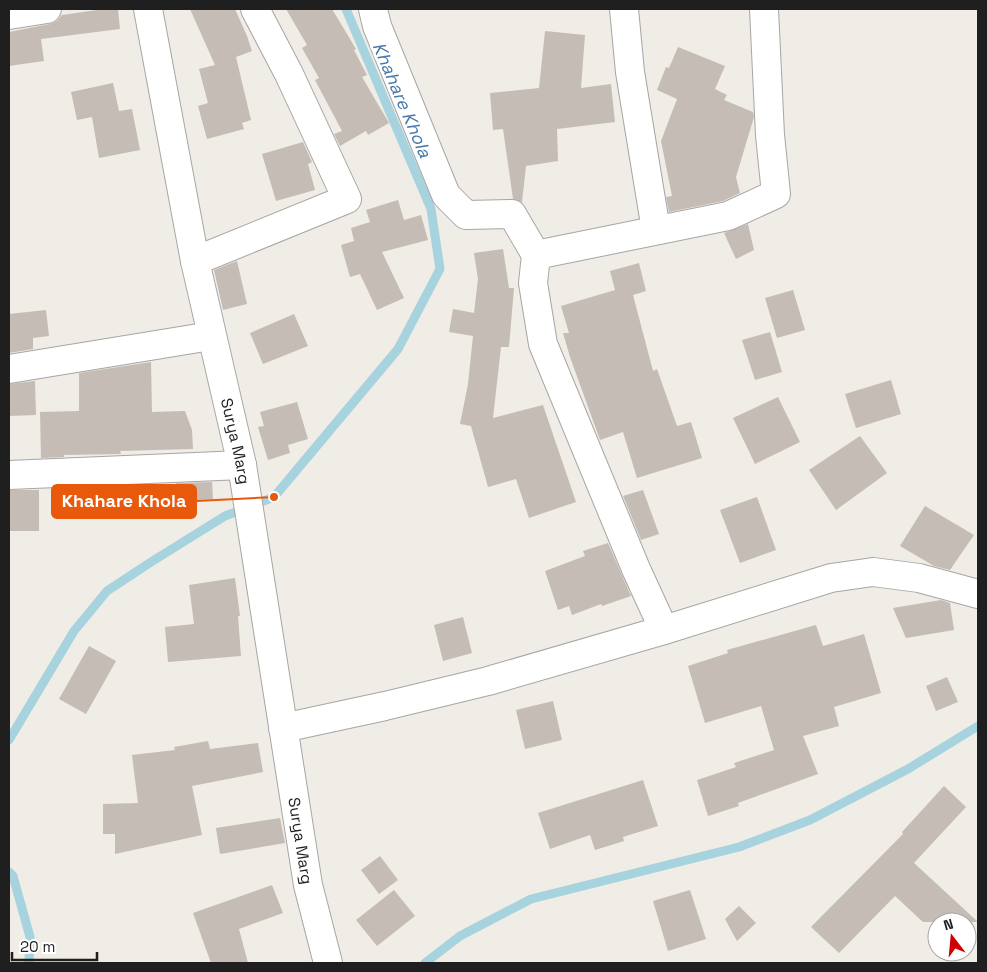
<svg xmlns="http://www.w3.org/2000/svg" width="987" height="972" viewBox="0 0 987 972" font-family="'Space Grotesk',sans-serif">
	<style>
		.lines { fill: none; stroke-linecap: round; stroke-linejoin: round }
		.stream { stroke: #a6d3de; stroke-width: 9 }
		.building { fill: #c5bcb5 }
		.minor-casing { stroke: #a6a6a6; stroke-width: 30 }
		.minor { stroke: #fff; stroke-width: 28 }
		.labels { text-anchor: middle; stroke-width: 5; stroke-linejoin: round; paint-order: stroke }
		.street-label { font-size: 16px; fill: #1f1f1f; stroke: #fff }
		.water-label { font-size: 18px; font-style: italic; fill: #477aa9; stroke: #fff }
		.leader { fill: none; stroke: #e8590c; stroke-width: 2 }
		.callout-dot { fill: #e8590c; stroke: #fff; stroke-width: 2 }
		.callout { fill: #e8590c; stroke: #e8590c; stroke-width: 2 }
		.callout-label { font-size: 18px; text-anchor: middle; font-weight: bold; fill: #fff }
	</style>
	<rect width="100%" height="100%" fill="#f0ece6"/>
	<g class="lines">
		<g class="stream">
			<path d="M9,740L74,631L107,591L151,562L225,516L274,497L398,349L440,269L431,209L346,9"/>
			<path d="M9,872L13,876L30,937L29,963"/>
			<path d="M425,963L460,936L531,899L739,847L810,820L908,769L978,726"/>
		</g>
	</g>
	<g class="building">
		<path d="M104,9H118L120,29L41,39L44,61L9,66V32L50,24L57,21L62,15Z"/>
		<path d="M190,9H235L247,36L252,51L236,57L251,120L242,123L244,129L207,139L198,106L208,103L199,69L215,65Z"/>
		<path d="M286,9H332L356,49L354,50L367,75L362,77L389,123L368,135L366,131L340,146L334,134L342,131L315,80L319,78L302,48L307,45Z"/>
		<path d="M545,31L585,35L581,88L611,84L615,122L557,129L558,161L526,166L522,202L513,199L503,129L493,130L490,93L539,88Z"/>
		<path d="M678,47L725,66L715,89L727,95L724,100L753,112L754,117L736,177L740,193L723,201L669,212L666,197L672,196L661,141L677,99L657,90L666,67L669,68Z"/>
		<path d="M113,83L119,111L132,109L140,150L99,158L92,117L77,120L71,92Z"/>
		<path d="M303,142L312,162L308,164L315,190L276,201L262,154Z"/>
		<path d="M398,200L404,220L421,215L428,240L382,252L404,298L377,310L360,274L350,277L341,245L354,241L351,228L370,222L366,210Z"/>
		<path d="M748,224L754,250L736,259L724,233Z"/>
		<path d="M503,249L509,288H514L509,347H501L493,418L543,405L576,502L529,518L516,479L488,487L471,426L460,424L468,384L473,336L449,332L453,309L474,313L478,279L474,253Z"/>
		<path d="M237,261L247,304L223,310L214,270Z"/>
		<path d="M639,263L646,291L633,295L653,371L657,369L677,426L691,422L702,458L637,478L623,432L600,440L570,357L563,333H569L561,306L615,290L610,271Z"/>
		<path d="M793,290L805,330L777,338L765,298Z"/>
		<path d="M46,310L49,336L33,338V349L9,353V314Z"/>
		<path d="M294,314L308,346L263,364L250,333Z"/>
		<path d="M770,332L782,372L755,380L742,340Z"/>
		<path d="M151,362L152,412L185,411L192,430L193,449L120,451L121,454L64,455V457L41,458L40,412L79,411V373Z"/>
		<path d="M891,380L901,414L856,428L845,394Z"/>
		<path d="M35,381L36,415L9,416V384Z"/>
		<path d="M778,397L800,442L755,464L733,418Z"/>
		<path d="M297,402L308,439L288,445L290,453L268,460L258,427L264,426L260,412Z"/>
		<path d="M860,436L887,473L836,510L809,470Z"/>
		<path d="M212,482L213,499L177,501L176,483Z"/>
		<rect x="9" y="490" width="30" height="41"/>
		<path d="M643,490L659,534L641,540L623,496Z"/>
		<path d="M757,497L776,550L740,563L720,510Z"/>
		<path d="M925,506L974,535L950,570L934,566L900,546Z"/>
		<path d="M608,543L631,596L602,606L601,604L572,615L569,606L558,610L545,571L585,556L583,551Z"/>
		<path d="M235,578L240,616H238L241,656L168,662L165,627L194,624L189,585Z"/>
		<path d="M941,600L950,603L954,630L906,638L893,608Z"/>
		<path d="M463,617L472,653L443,661L434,625Z"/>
		<path d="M816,625L823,646L864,634L881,693L834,707L839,726L803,736L818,774L738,803L739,806L708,816L697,780L736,767L734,763L774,750L761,706L705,723L688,666L728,653L727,650Z"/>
		<path d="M89,646L116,661L86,714L59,699Z"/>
		<path d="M947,677L958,702L936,711L926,686Z"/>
		<path d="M553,701L562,740L525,749L516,710Z"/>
		<path d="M208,741L210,749L258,743L263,772L192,786L202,835L115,854V834H103V804L138,803L132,755L175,750L174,747Z"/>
		<path d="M643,780L658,826L623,837L624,841L595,850L590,835L550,849L538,813Z"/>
		<path d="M944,786L966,807L914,863L978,922H923L895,896L839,953L811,927L903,834L902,832Z"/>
		<path d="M280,818L285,843L220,854L216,828Z"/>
		<path d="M380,856L398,880L379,894L361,870Z"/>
		<path d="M272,885L283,913L239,929L248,963H211L193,913Z"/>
		<path d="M394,890L415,916L377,946L356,920Z"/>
		<path d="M690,890L706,939L668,951L653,901Z"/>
		<path d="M739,906L756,923L737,941L725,919Z"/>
	</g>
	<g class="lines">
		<defs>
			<g id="minor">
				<path id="s1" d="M148,9L195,261L242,465L308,885L328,963"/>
				<path d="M373,9L377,26L446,195L466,215L512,214L536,255"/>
				<path d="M624,9L630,72L656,230"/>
				<path d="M9,15L47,9"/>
				<path d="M195,261L347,199L289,74L255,9"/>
				<path d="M9,369L211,336"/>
				<path d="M9,475L242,465"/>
				<path d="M664,630L636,569L543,344L533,283L536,255L728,216L776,194L770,135L764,9"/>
				<path d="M283,728L385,706L488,681L664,630L831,578L873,572L919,578L978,594"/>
			</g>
		</defs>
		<use href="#minor" class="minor-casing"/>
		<use href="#minor" class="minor"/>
	</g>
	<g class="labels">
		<g class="street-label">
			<text dy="6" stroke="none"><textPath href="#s1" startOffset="441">Surya Marg</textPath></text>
			<text dy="6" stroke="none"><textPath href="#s1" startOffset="846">Surya Marg</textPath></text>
		</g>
		<g class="water-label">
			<text transform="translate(402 100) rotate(67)" y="6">Khahare Khola</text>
		</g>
	</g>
	<path class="leader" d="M274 497L196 501"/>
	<circle class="callout-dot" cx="274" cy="497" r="5"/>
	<rect class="callout" x="52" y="485" width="144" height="33" rx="5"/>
	<g class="callout-label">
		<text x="124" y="507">Khahare Khola</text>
	</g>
	<rect width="987" height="972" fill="none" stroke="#1f1f1f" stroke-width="20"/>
	<g transform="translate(952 937) rotate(344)"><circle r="24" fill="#ffffff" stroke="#a5a5a5"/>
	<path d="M0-4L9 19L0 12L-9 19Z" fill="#cf0005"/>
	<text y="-8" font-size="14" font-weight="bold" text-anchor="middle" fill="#1f1f1f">N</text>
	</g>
	<path d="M12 952v8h85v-8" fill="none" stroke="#1f1f1f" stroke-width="2.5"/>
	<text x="20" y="952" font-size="15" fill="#1f1f1f" stroke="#ffffff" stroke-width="4" paint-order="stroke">20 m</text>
</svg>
